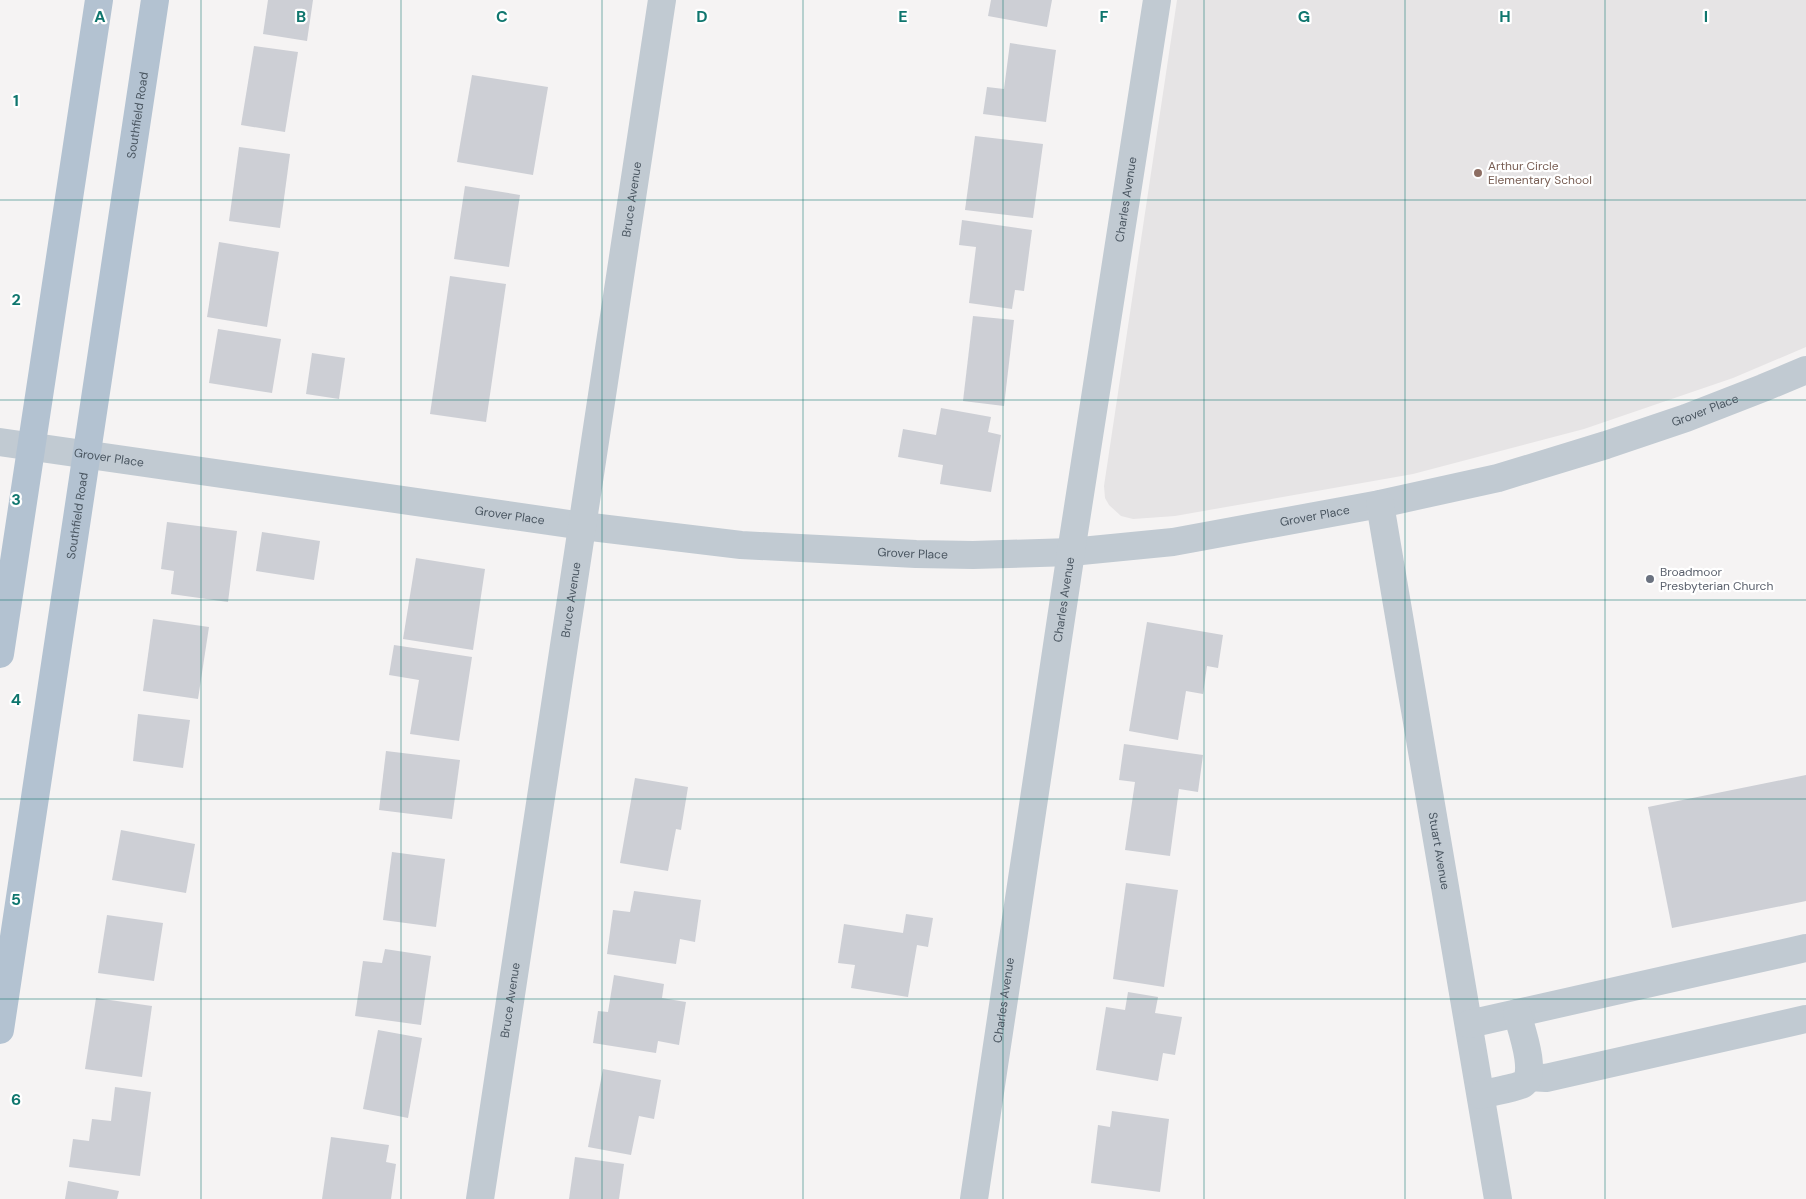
<svg xmlns="http://www.w3.org/2000/svg" width="1806" height="1199" viewBox="0 0 1806 1199" font-family="'DM Sans',sans-serif">
	<style>
		.education { fill: #e6e4e5 }
		.building { fill: #cdcfd5 }
		.lines { fill: none; stroke-linecap: round; stroke-linejoin: round }
		.minor { stroke: #c1cad2; stroke-width: 28 }
		.major { stroke: #b3c2d1; stroke-width: 28 }
		.grid { fill: none; stroke: #0f766e; stroke-width: 1; stroke-opacity: 0.55 }
		.education-dot { fill: #8d6e63; stroke: #fff; stroke-width: 2 }
		.worship-dot { fill: #6b7280; stroke: #fff; stroke-width: 2 }
		.labels { text-anchor: middle; stroke-width: 4.5; stroke-linejoin: round; paint-order: stroke }
		.street-label { font-size: 12px; fill: #4a5661; stroke: #fff }
		.education-label { font-size: 12px; fill: #785e54; stroke: #fff; text-anchor: start }
		.worship-label { font-size: 12px; fill: #5b616d; stroke: #fff; text-anchor: start }
		.grid-label { font-size: 16px; text-anchor: middle; font-weight: bold; fill: #0f766e; stroke: #fff; stroke-width: 4.5; stroke-linejoin: round; paint-order: stroke }
	</style>
	<rect width="100%" height="100%" fill="#f5f3f3"/>
	<path class="education" d="M1177,0H1806V347L1733,378L1584,429L1413,474L1175,516L1133,519L1121,516L1109,505L1105,498L1104,486Z"/>
	<g class="building">
		<path d="M268,0H313L307,41L263,34Z"/>
		<path d="M991,0H1052L1047,27L988,16Z"/>
		<path d="M1010,43L1056,50L1046,122L983,114L987,87L1004,89Z"/>
		<path d="M254,46L298,52L285,132L241,125Z"/>
		<path d="M472,75L548,87L533,175L457,162Z"/>
		<path d="M975,136L1043,144L1033,218L965,210Z"/>
		<path d="M239,147L290,154L280,228L229,221Z"/>
		<path d="M465,186L520,195L509,267L454,259Z"/>
		<path d="M962,220L1032,230L1024,291L1015,290L1012,309L969,303L976,247L959,245Z"/>
		<path d="M219,242L279,252L267,327L207,317Z"/>
		<path d="M450,276L506,284L486,422L430,414Z"/>
		<path d="M973,316L1014,320L1004,406L963,401Z"/>
		<path d="M218,329L281,339L272,393L209,383Z"/>
		<path d="M312,353L345,358L339,399L306,394Z"/>
		<path d="M941,408L991,417L988,432L1001,435L991,492L940,484L943,465L898,457L903,429L936,435Z"/>
		<path d="M167,522L237,531L228,602L171,594L174,571L161,569Z"/>
		<path d="M262,532L320,541L314,580L256,571Z"/>
		<path d="M416,558L485,569L473,650L403,639Z"/>
		<path d="M153,619L209,627L198,699L143,691Z"/>
		<path d="M1147,622L1223,635L1218,668L1207,666L1203,694L1186,691L1178,740L1129,731Z"/>
		<path d="M394,645L472,657L459,741L410,734L419,680L389,675Z"/>
		<path d="M138,714L190,720L183,768L133,761Z"/>
		<path d="M1124,744L1203,755L1198,792L1179,789L1170,856L1125,850L1135,782L1119,780Z"/>
		<path d="M386,751L460,760L452,819L379,810Z"/>
		<path d="M1806,775V901L1672,928L1648,807Z"/>
		<path d="M635,778L688,787L681,830L676,829L668,871L620,863Z"/>
		<path d="M121,830L195,844L186,893L112,880Z"/>
		<path d="M392,852L445,859L436,927L383,920Z"/>
		<path d="M1126,883L1178,890L1164,987L1113,979Z"/>
		<path d="M634,891L701,900L695,942L680,939L676,964L607,954L613,910L630,912Z"/>
		<path d="M906,914L933,918L928,947L917,945L908,997L851,988L855,965L838,963L844,924L903,933Z"/>
		<path d="M107,915L163,923L154,981L98,973Z"/>
		<path d="M385,949L431,956L421,1025L355,1016L363,961L382,963Z"/>
		<path d="M614,975L664,984L662,998L686,1002L679,1045L658,1041L656,1053L593,1043L598,1011L608,1012Z"/>
		<path d="M1128,992L1158,997L1155,1013L1182,1017L1175,1055L1163,1053L1158,1081L1096,1070L1106,1007L1125,1010Z"/>
		<path d="M96,998L152,1006L142,1077L85,1069Z"/>
		<path d="M378,1030L422,1038L408,1118L363,1109Z"/>
		<path d="M603,1069L661,1080L654,1119L639,1116L631,1155L588,1147Z"/>
		<path d="M115,1087L151,1092L140,1176L69,1167L73,1139L89,1141L92,1119L111,1121Z"/>
		<path d="M1112,1111L1169,1119L1160,1192L1091,1183L1098,1125L1110,1127Z"/>
		<path d="M331,1137L389,1145L386,1162L396,1164L391,1199H322Z"/>
		<path d="M575,1157L624,1164L619,1199H569Z"/>
		<path d="M68,1181L119,1191L117,1199H65Z"/>
	</g>
	<g class="lines">
		<g class="minor">
			<path id="s1" d="M0,442L583,526L741,545L916,554L973,555L1071,552L1173,542L1380,504L1498,478L1606,445L1686,418L1763,388L1806,370"/>
			<path id="s2" d="M1380,504L1498,1199"/>
			<path d="M1469,1024L1806,948"/>
			<path d="M1528,1077L1546,1078L1806,1019"/>
			<path d="M1481,1095C1490,1092 1516,1088 1523,1084C1538,1075 1521,1028 1517,1013"/>
			<path id="s3" d="M480,1199L662,0"/>
			<path id="s4" d="M974,1199L1071,552L1157,0"/>
		</g>
		<g class="major">
			<path d="M0,654L99,0"/>
			<path id="s5" d="M0,1030L155,0"/>
		</g>
	</g>
	<path class="grid" d="M201,0V1199M401,0V1199M602,0V1199M803,0V1199M1003,0V1199M1204,0V1199M1405,0V1199M1605,0V1199M0,200H1806M0,400H1806M0,600H1806M0,799H1806M0,999H1806"/>
	<circle class="education-dot" cx="1478" cy="173" r="5"/>
	<circle class="worship-dot" cx="1650" cy="579" r="5"/>
	<g class="labels">
		<g class="street-label">
			<text dy="4" stroke="none"><textPath href="#s5" startOffset="925">Southfield Road</textPath></text>
			<text dy="4" stroke="none"><textPath href="#s3" startOffset="1011">Bruce Avenue</textPath></text>
			<text dy="4" stroke="none"><textPath href="#s4" startOffset="1011">Charles Avenue</textPath></text>
			<text dy="4" stroke="none"><textPath href="#s1" startOffset="1730">Grover Place</textPath></text>
			<text dy="4" stroke="none"><textPath href="#s1" startOffset="110">Grover Place</textPath></text>
			<text dy="4" stroke="none"><textPath href="#s5" startOffset="520">Southfield Road</textPath></text>
			<text dy="4" stroke="none"><textPath href="#s1" startOffset="515">Grover Place</textPath></text>
			<text dy="4" stroke="none"><textPath href="#s1" startOffset="1325">Grover Place</textPath></text>
			<text dy="4" stroke="none"><textPath href="#s1" startOffset="920">Grover Place</textPath></text>
			<text dy="4" stroke="none"><textPath href="#s4" startOffset="606">Charles Avenue</textPath></text>
			<text dy="4" stroke="none"><textPath href="#s3" startOffset="606">Bruce Avenue</textPath></text>
			<text dy="4" stroke="none"><textPath href="#s2" startOffset="352">Stuart Avenue</textPath></text>
			<text dy="4" stroke="none"><textPath href="#s3" startOffset="201">Bruce Avenue</textPath></text>
			<text dy="4" stroke="none"><textPath href="#s4" startOffset="201">Charles Avenue</textPath></text>
		</g>
		<g class="education-label">
			<text x="1488" y="170">Arthur Circle<tspan x="1488" dy="14">Elementary School</tspan></text>
		</g>
		<g class="worship-label">
			<text x="1660" y="576">Broadmoor<tspan x="1660" dy="14">Presbyterian Church</tspan></text>
		</g>
	</g>
	<g class="grid-label">
		<text x="100" y="22">A</text>
		<text x="301" y="22">B</text>
		<text x="502" y="22">C</text>
		<text x="702" y="22">D</text>
		<text x="903" y="22">E</text>
		<text x="1104" y="22">F</text>
		<text x="1304" y="22">G</text>
		<text x="1505" y="22">H</text>
		<text x="1706" y="22">I</text>
		<text x="16" y="106">1</text>
		<text x="16" y="305">2</text>
		<text x="16" y="505">3</text>
		<text x="16" y="705">4</text>
		<text x="16" y="905">5</text>
		<text x="16" y="1105">6</text>
	</g>
</svg>
